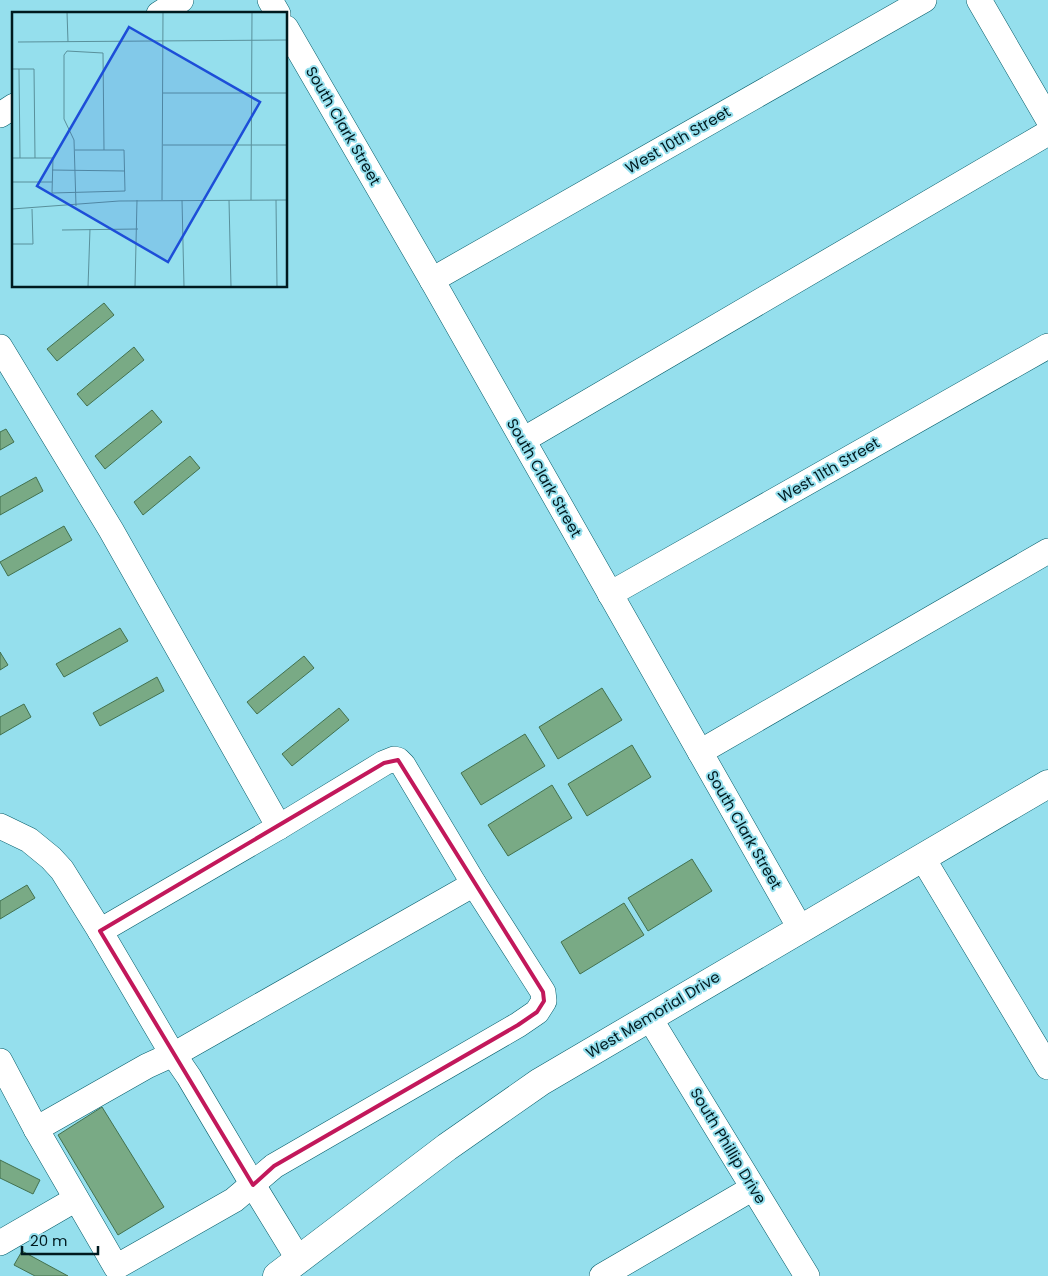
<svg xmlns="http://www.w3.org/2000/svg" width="1048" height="1276" viewBox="0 0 1048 1276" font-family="Poppins,sans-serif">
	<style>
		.building { fill: #79aa85; stroke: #42714f }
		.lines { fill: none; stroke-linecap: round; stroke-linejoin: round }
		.minor-casing { stroke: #045d6a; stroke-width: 26 }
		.major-casing { stroke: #045d6a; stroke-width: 29 }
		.minor { stroke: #fff; stroke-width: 25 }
		.major { stroke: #fff; stroke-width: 28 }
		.marked { fill: none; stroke: #c2185b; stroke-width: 4; stroke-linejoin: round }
		.labels { text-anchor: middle; stroke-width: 4; stroke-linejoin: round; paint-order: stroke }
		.street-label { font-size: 15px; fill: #001a1f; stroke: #95dfed }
		.inset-road { fill: none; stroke: #59909b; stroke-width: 1 }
		.view { fill: #1d4ed8; fill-opacity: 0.15; stroke: #1d4ed8; stroke-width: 2.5 }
		.inset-edge { fill: none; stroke: #001a1f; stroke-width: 2.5 }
	</style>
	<rect width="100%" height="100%" fill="#95dfed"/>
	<g class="building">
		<path d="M104,303L114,315L57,361L47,349Z"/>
		<path d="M134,347L144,360L87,406L77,394Z"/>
		<path d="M152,410L162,422L105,469L95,456Z"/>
		<path d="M6,429L14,442L0,450V432Z"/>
		<path d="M190,456L200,468L143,515L134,502Z"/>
		<path d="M36,477L43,491L0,515V497Z"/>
		<path d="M64,526L72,540L8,576L0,562Z"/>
		<path d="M120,628L128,641L64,677L56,664Z"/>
		<path d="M0,652L8,665L0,670Z"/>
		<path d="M304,656L314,668L257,714L247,702Z"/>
		<path d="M157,677L164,691L100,726L93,713Z"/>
		<path d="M602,688L622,720L558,759L539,727Z"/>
		<path d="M24,704L31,717L0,735V717Z"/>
		<path d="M339,708L349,720L292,766L282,754Z"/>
		<path d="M525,734L545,766L481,805L461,773Z"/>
		<path d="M632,745L651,777L587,816L568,784Z"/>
		<path d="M552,785L572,818L508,856L488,825Z"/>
		<path d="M692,859L712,891L648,931L628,898Z"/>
		<path d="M27,885L35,898L0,919V901Z"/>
		<path d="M624,903L644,935L580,974L561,942Z"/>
		<path d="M102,1107L164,1207L118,1235L58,1135Z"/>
		<path d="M0,1160L40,1180L33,1194L0,1178Z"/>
		<path d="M22,1251L68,1276H35L14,1265Z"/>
	</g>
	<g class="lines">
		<defs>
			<g id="minor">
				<path d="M270,0L278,14"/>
				<path d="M979,0L1048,119"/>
				<path d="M159,14L181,0"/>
				<path d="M286,28L432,280L800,928"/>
				<path d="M0,115L14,106"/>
				<path d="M432,280L924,0"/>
				<path d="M0,347L111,530L279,827"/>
				<path d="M523,440L1048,133"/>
				<path d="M610,594L1048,346"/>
				<path d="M700,752L1048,551"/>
				<path d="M0,826L29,840L51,858L62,870L100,931L167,1045L189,1077L253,1185L299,1260"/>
				<path d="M922,857L1048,1067"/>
				<path d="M649,1017L807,1276"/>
				<path d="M0,1061L36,1129L116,1267L234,1200L274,1166L518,1025L537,1012L544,1001L543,992L474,884L403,765L398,760L394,759L384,763L279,827L100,931"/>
				<path d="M36,1129L147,1066L182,1050L474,884"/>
				<path d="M0,1243L76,1199"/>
				<path d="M602,1276L753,1188"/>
			</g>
			<path id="major" d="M277,1276L447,1147L540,1082L1048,784"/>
		</defs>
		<use href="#minor" class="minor-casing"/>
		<use href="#major" class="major-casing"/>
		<use href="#minor" class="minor"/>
		<use href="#major" class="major"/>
	</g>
	<path class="marked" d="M398,760L543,992L544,1001L537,1012L518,1025L274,1166L253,1185L100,931L384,763Z"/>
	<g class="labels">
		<g class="street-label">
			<text transform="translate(343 126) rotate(60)" y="5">South Clark Street</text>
			<text transform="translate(678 140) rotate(-30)" y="5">West 10th Street</text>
			<text transform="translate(829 470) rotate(-30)" y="5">West 11th Street</text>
			<text transform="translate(544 478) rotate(60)" y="5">South Clark Street</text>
			<text transform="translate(744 830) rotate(60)" y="5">South Clark Street</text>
			<text transform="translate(653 1015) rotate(-31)" y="5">West Memorial Drive</text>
			<text transform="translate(728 1146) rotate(59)" y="5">South Phillip Drive</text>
		</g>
	</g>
	<g transform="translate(12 12)">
		<rect width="275" height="275" fill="#95dfed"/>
		<path class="inset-road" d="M55,0L56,30M6,30L275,28M0,57H22L23,146M7,57L8,146M151,81H275M151,133H275M0,146H41L40,181L113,179L112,138H63M40,158L113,159M0,170H40M150,188L151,0M170,188L172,275M217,188L219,275M239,188L240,0M264,188L265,275M64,194L62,128L52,107V43L55,39L91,41L92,138M0,197L107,189L275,188M50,218L126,217M0,232H21L20,197M76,275L78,217M123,275L125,188"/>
		<path class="view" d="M117,15L248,90L156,250L25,174Z"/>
		<rect width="275" height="275" class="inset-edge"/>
	</g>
	<path d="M22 1246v8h76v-8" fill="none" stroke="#001a1f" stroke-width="2.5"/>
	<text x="30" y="1246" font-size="15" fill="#001a1f" stroke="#95dfed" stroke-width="4" paint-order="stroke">20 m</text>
</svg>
